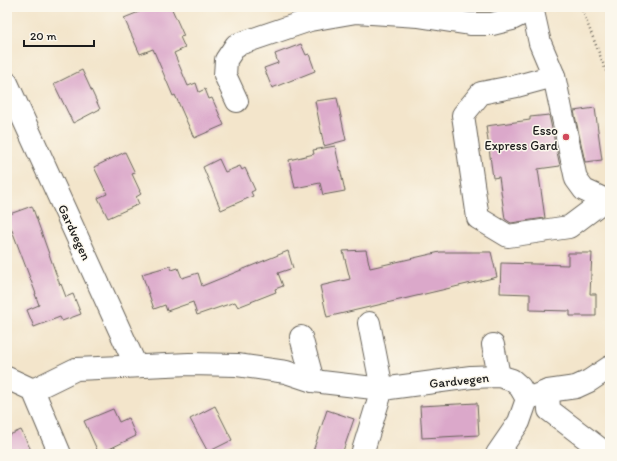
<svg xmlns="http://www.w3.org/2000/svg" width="617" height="461" viewBox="0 0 617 461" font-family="Itim,sans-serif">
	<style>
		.building { fill: #dba8ca }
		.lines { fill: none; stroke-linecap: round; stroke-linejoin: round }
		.minor-casing { stroke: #676259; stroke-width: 24 }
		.path { stroke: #676259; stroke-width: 2.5; stroke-dasharray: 1 3; stroke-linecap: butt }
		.minor { stroke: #fff; stroke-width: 22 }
		.poi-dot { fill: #d1495b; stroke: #fbf7ec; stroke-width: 1.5 }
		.labels { text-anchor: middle; stroke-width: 3; stroke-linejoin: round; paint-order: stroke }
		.poi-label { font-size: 13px; fill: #1c1c1c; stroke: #fbf7ec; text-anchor: end }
		.street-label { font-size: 13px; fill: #1c1c1c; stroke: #fbf7ec }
	</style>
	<rect width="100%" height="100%" fill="#fbf7ec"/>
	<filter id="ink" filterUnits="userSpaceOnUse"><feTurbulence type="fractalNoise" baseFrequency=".025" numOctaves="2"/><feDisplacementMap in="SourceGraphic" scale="8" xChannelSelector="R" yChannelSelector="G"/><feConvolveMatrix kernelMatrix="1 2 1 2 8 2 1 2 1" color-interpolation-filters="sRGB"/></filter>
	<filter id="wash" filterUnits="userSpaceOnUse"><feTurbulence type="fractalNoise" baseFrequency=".012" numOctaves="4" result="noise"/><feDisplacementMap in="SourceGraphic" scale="16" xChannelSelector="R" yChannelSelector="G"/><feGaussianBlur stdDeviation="0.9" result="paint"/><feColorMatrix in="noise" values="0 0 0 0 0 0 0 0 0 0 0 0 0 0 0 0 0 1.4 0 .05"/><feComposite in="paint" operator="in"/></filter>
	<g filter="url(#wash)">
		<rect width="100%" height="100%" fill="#f3e5cb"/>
		<g id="blocks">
			<g class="building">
				<path d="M151,7H171L184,36L180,37L185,48L174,53L188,86L196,83L199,92L205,89L209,99L212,98L224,125L194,138L175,95L173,96L153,49L140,54L124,18Z"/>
				<path d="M301,44L306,55L309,54L315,71L272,88L264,68L278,63L275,54Z"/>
				<path d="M82,70L100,109L73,123L54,84Z"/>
				<path d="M337,98L346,140L324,146L315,101Z"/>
				<path d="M595,108L602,160L585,162L574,111Z"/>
				<path d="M549,115L560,166L538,169L545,218L511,223L505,219L499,177L493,178L486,126L530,120V117Z"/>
				<path d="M335,146L345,191L323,195L320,183L295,188L289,160L314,154L313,150Z"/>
				<path d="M125,152L135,173L132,174L140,191H139L141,194L136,197L139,204L108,218L98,198L107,194L94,167Z"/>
				<path d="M219,159L225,172L240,166L242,170L245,168L255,190L251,192L253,196L221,210L203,167Z"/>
				<path d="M32,206L60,285L61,284L66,297L73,294L81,314L62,321L60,317L34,327L27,310L39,305L35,294H36L7,217V215Z"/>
				<path d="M366,250L370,268L440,252H491L497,277L327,317L320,286L350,279L343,251Z"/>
				<path d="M288,251L293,268L278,273L283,286L275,289L276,292L238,307L235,302L197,315L193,302L167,311L165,305L154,309L142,274L170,266L172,270L178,268L182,278L198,273L202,286Z"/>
				<path d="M568,253H592L590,294H596V316H570V311L530,310V294L500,293L501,263L568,265Z"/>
				<path d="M477,403L479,435L422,438L420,406Z"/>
				<path d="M215,406L232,440L208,452L190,419Z"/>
				<path d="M113,409L119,422L128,418L136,436L99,454L84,421Z"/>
				<path d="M327,410L354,419L342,454H312Z"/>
				<path d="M21,430L33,454H7V436Z"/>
			</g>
		</g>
	</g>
	<g filter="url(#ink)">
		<use href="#blocks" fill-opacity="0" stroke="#676259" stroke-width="1"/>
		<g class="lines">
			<defs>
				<g id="minor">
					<path d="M532,7L540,43L554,76L576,179L584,190L610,202"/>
					<path d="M554,76L517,86L481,93L463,115L478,218L508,236L569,227L605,200"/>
					<path d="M7,83L136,366"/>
					<path d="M237,101L225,75L226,60L236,45L310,20L356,12L418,16L470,24H492L512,19L532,9"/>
					<path d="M301,337L313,381"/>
					<path d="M493,345L499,376"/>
					<path d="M7,378L33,390L60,454"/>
					<path d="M33,390L76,369L189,364L237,365L286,372L313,381L382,389L471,377L499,376L512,380L520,387L527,399"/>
					<path d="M548,391L549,410L604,452L610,453"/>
					<path d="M362,454L382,389L369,323"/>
					<path d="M497,454L519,422L527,399L548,391L576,387L589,381L610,367"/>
				</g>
			</defs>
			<use href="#minor" class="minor-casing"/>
			<path class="path" d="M581,7L610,81"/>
			<use href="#minor" class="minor"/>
		</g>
	</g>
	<circle class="poi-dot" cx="566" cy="137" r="4"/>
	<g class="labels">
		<g class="poi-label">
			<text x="558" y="135">Esso<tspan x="558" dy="15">Express Gard</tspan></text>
		</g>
		<g class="street-label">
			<text transform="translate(75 232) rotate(65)" y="5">Gardvegen</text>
			<text transform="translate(459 380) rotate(-6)" y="5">Gardvegen</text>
		</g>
	</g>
	<rect width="617" height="461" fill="none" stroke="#fbf7ec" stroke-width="24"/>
	<path d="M24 40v6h70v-6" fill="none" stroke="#1c1c1c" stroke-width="2"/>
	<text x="30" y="40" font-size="12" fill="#1c1c1c" stroke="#fbf7ec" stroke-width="3" paint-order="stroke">20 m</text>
</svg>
